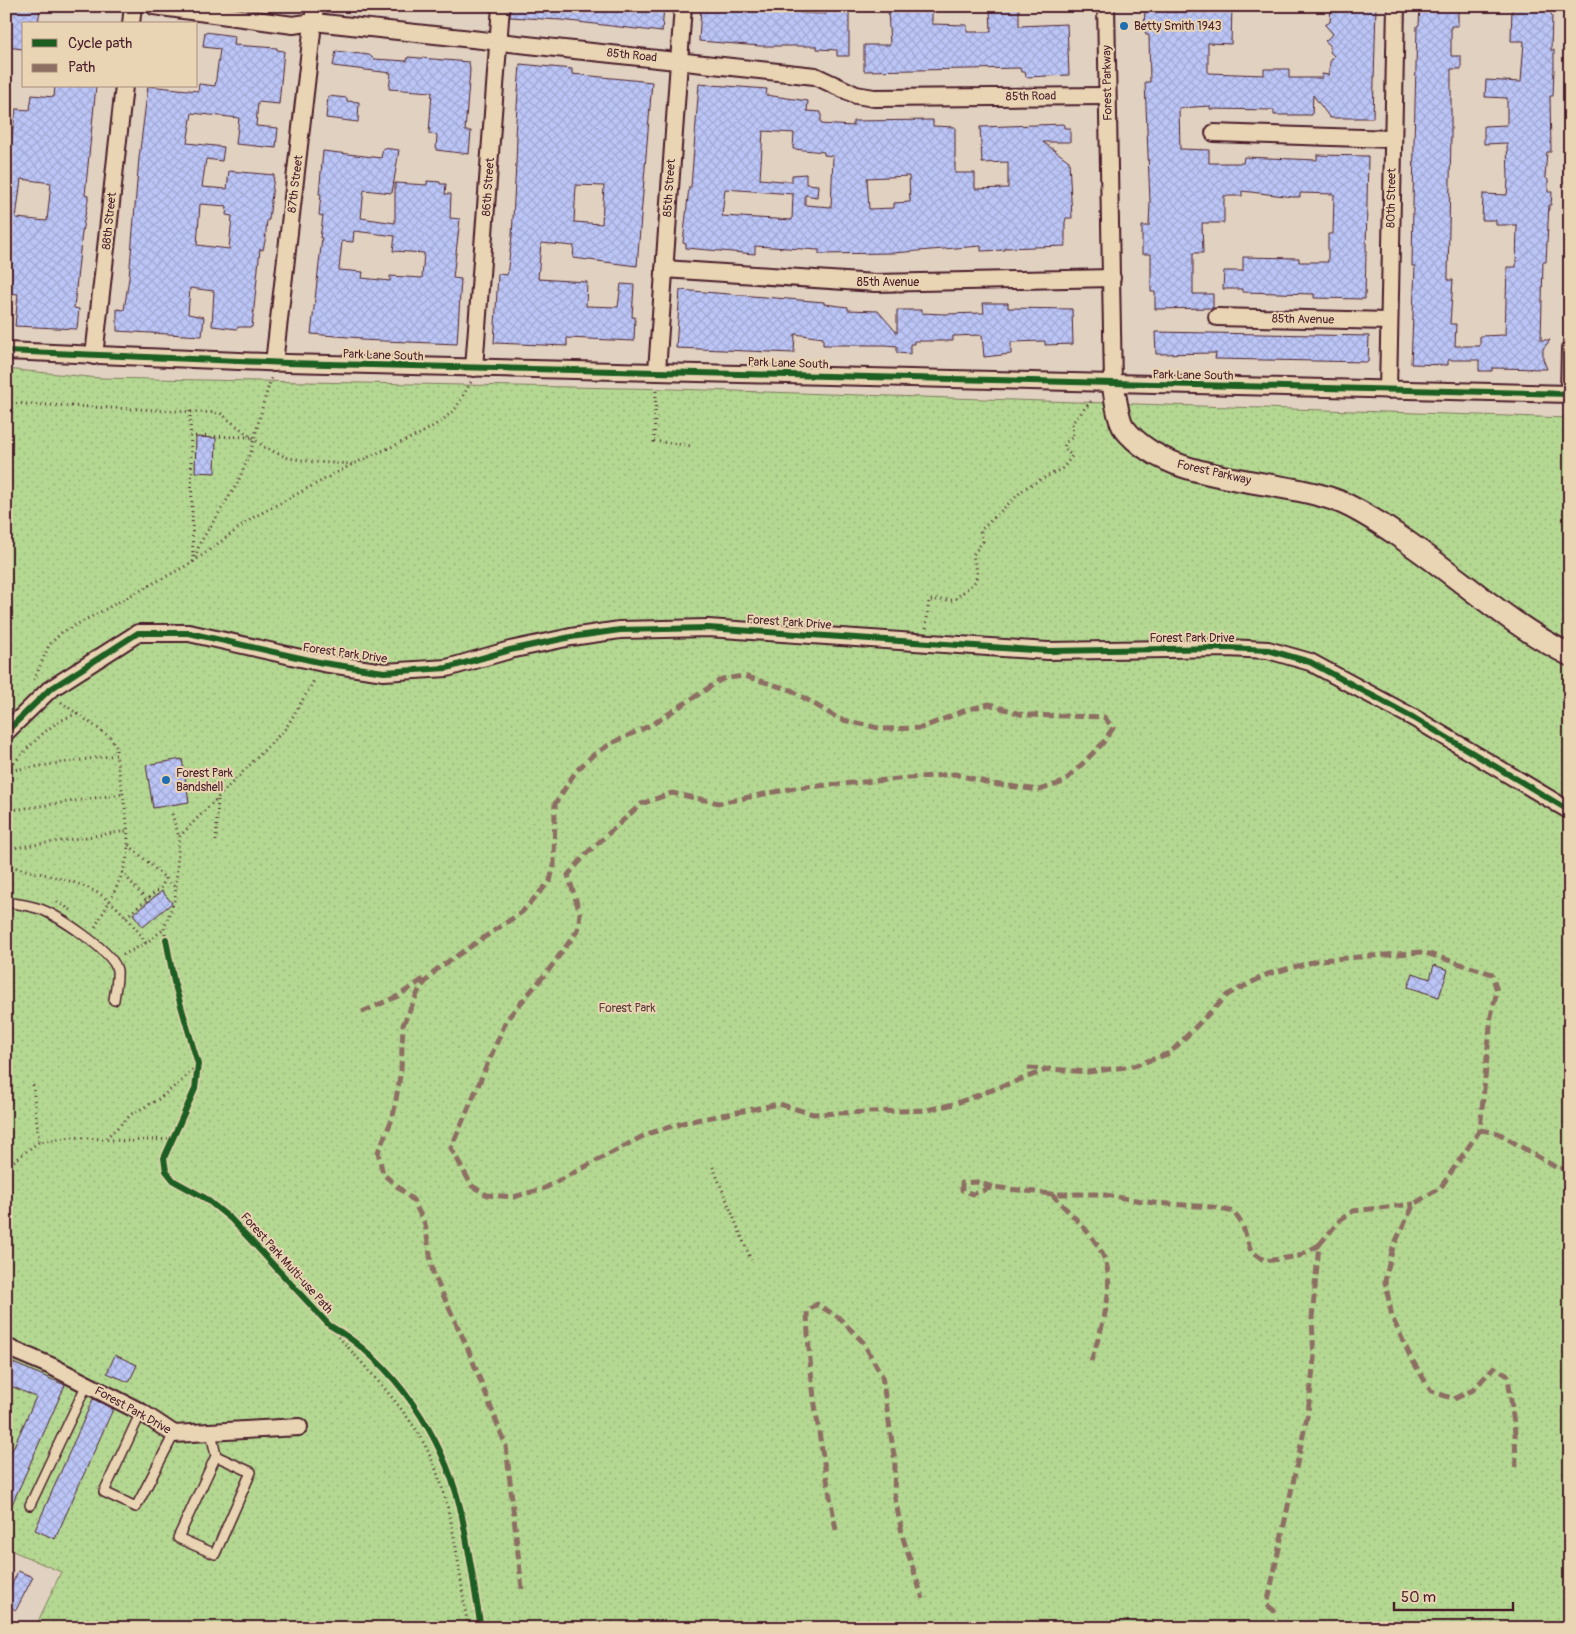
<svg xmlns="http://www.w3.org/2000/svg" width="1576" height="1634" viewBox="0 0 1576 1634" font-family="Pangolin,sans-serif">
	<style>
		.park { fill: url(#park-dots); stroke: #7f7c5e }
		.building { fill: url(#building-cross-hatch); stroke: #4a1f2b; fill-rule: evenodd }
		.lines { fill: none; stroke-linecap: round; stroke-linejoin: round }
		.service-casing { stroke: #4a1f2b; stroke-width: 12 }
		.minor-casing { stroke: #4a1f2b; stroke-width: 20 }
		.tertiary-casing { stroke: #4a1f2b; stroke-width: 25 }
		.path { stroke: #4a1f2b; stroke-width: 3; stroke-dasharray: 1 4; stroke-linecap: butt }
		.service { stroke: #e9d4b3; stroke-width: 9 }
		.minor { stroke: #e9d4b3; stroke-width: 16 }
		.tertiary { stroke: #e9d4b3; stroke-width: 21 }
		.quiet { stroke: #8d6e63; stroke-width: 5; stroke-dasharray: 10 5; stroke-linecap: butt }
		.cycleway-casing { stroke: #e9d4b3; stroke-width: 9 }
		.cycleway { stroke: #1b5e20; stroke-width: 6 }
		.poi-dot { fill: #1f6fb2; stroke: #e9d4b3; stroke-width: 2 }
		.labels { text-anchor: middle; stroke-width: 4; stroke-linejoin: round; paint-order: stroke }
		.poi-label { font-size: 12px; fill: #4a1f2b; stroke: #e9d4b3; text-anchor: start }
		.street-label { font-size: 12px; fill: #4a1f2b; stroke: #e9d4b3 }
		.park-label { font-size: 12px; fill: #5a3b3a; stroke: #e9d4b3 }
	</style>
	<defs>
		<pattern id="park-dots" width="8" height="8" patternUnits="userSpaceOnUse" patternTransform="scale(1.25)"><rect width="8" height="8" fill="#b4d892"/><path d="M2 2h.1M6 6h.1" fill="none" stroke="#9cb97e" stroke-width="1.8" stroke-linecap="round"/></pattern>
		<pattern id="building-cross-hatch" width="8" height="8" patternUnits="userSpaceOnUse" patternTransform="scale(1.25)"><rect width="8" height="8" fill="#bbc5f6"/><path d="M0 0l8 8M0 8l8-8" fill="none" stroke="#a2a9d3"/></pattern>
	</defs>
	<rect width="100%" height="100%" fill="#e0d1c0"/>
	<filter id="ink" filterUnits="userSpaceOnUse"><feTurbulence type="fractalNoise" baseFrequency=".02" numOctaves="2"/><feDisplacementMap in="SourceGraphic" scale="10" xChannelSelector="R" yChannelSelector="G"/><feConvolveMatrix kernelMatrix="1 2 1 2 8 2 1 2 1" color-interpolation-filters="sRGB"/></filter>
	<g filter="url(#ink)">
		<path class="park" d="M6,369L99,378L673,389L1570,418V1628H35L61,1572L6,1548Z"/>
		<g class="building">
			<path d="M6,6L40,8L38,24H24L23,49L6,47Z"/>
			<path d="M511,6H664L662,32L561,20L510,17Z"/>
			<path d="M789,6H801L800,13L826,14L827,6H849V56H837V50L817,49V46H760L699,41L701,7L788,11Z"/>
			<path d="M1208,6H1232L1231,44L1208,43V73L1264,75V69H1289V78H1322V74L1329,75L1330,62L1334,56L1330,52V45L1325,41L1333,34L1325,25L1330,22L1331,6H1376L1373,118H1330L1313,95L1312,115H1274V110L1210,109V106L1179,108L1180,149L1209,150V163H1243L1244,157L1317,160V155L1368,156L1365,299L1314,298V294L1242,292V289H1223L1224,271H1243V257L1299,258V262H1328V234H1333L1334,194L1300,193V197H1293L1242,191V196H1224V223H1202L1203,253H1193V294H1213V308L1155,309V292H1151V254H1142V226H1149L1150,202L1145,82H1150L1149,35H1146L1144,28L1145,9L1167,8V12H1208Z"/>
			<path d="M1420,6H1458V26H1451V56H1461V69H1451V136L1448,275V280H1453L1450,324H1456L1455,346H1480V336L1505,335L1507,267H1516L1517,225H1496V220H1482L1483,194L1507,195L1508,179L1507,143L1484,144V126L1507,125V98L1485,97L1486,80L1521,82L1524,41H1511L1512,6H1547V10L1552,15L1551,50H1554V68L1553,96H1550L1551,152H1547L1545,177L1548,180V192H1552L1551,205H1549L1546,262H1543L1541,340H1550L1543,349V359L1547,369L1492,368V371H1479V360H1448V365L1411,364L1415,266H1412L1414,144L1417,26L1419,25Z"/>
			<path d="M925,8L932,9V24L967,25V32H991L990,8H1019V26L1067,24L1069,75L1026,77L1025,72H1021L1020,68L864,71V45H890L888,10Z"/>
			<path d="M205,32L235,36L234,45L277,48V50L284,51L279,104L258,102L256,126L278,128L276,148L236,144L239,118L192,113L187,143L224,147L222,161L206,159L202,187L227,189L229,171L274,175L269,220H267L265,241L263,250L260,249L252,327H238L237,329L212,326L214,291L190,288L188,314L204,317L202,336L117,331V309L124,310L129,278L139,158L148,86L198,91L199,84L215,86L220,49L203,47ZM200,204L227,206L226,215L232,216L229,249L197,245Z"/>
			<path d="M336,51L369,55L374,59L407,61L408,57L469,62L470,70L465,131H471L469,154L436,150L437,135L429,134L432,92L389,89L391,73L333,66Z"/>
			<path d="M520,64L572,69V74L652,82L637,266L573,258L574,246L541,243L538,279L587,282L586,306L618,307L621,284L634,285L632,317H635L634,341L567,338V346L494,343L498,274L507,275L512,236L516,164L517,135H515ZM576,185L604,186L602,224L574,222Z"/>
			<path d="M699,84L767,89L766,95L808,101L807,111L821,112V124L853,126V121L933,120V126L955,127V173H975V189L1008,188V162L982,163L980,127L1064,124V128H1070V142H1043L1069,161L1072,218H1066L1065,222V246L1005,248V250L981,251V246L893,253L819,254V250L755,246V254L686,248V244L683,243L689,187H691ZM763,131L794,133L793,149L824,152V155L833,156L831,207L805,205V195L817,197L818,185L806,184V174L792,175V182L760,179ZM909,176L910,202L894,203V208L869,209L867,178ZM725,189L793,194L792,220L722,216Z"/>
			<path d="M55,86H96L85,195L88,196V200L82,232L74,308L79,309L77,329L15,326L18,294L6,293V195L9,171H6L16,109L30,110L32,95L54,97ZM21,179L51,183L47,221L16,218Z"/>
			<path d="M328,96L347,98V101L359,102L358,122L326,118Z"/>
			<path d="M383,148L399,150L392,193L364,190L361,218L395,223V183L427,185V181L440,182V184H446L445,194H451L450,218L460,219L453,278L461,279L457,344L360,340L361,338L311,334L322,238H320L323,216L319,215L321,194H319L323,151L381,158ZM354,231L395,236L393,251L424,253L422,278L390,276V281L362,278L363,272L339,270L342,241L353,242Z"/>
			<path d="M680,290L824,302V304L848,307V310L878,311L897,333V310H921V313L944,314L984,313L983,303H1008V308L1072,309L1073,344L1045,345V341L1011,342V354L984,357L982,335L953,336V341H914V344H910V354L897,353V346L885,345H823V338L795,334L794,353L676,348Z"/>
			<path d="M1155,332L1369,336L1368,362L1215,359L1216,353L1156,354Z"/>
			<path d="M196,437L216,438L215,473L195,472Z"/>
			<path d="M182,759L189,802L153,808L146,765Z"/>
			<path d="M162,891L172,903L143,927L133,914Z"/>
			<path d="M1434,965L1448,970L1439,997L1408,987L1413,973L1430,979Z"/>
			<path d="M115,1355L137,1365L129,1382L107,1373Z"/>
			<path d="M6,1360L65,1385L6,1518V1464L36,1397L6,1384Z"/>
			<path d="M93,1399L113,1409L55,1539L35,1530Z"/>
			<path d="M18,1571L33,1577L16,1610L6,1605V1588L10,1589Z"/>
		</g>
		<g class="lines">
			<defs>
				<g id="service">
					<path d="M6,902C17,904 29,905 40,909C57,915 114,952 117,970C118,979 115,991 114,1000"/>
					<path d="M141,1412L104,1492L136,1507L174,1434"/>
					<path d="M211,1432L216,1456L178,1538L215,1554L251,1472L216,1456"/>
					<path d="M30,1505L87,1384"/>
				</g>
				<g id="minor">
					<path d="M154,6L293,25L314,22L815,76L856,95L874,98L1107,96"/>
					<path d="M1106,6L1113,384"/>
					<path d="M131,24L133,6"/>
					<path d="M1214,133L1392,139"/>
					<path d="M664,269L875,283L1112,278"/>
					<path d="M1217,317L1389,321"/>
					<path d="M6,351L287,363L1570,394"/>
					<path d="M94,356L124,86"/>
					<path d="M274,363L315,6"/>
					<path d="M474,368L501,6"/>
					<path d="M657,371L683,6"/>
					<path d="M1388,390L1396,6"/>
					<path d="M1569,394L1570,349"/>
					<path d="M6,732L49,690L138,633H189L323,663L384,672L447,668L510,650L571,637L620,630L708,628L1048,651L1227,648L1268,650L1310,662L1414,718L1570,811"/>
					<path d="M6,1347L51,1366L141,1412L174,1434L299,1427"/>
				</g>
				<path id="tertiary" d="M1113,384C1115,395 1118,420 1124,428C1168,485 1274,477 1338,501C1358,509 1378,522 1397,535C1456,574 1506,623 1570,655"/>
			</defs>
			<use href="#service" class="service-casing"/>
			<use href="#minor" class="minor-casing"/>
			<use href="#tertiary" class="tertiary-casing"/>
			<g class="path">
				<path d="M656,391L654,441L692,446"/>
				<path d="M6,403L220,413L264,447L288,458L314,462L352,464"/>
				<path d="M190,411L193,561"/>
				<path d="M1568,412L1567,454L1570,469"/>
				<path d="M190,436L253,437"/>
				<path d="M193,562L200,543L237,484L251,451L264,401L272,376"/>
				<path d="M926,628L929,600H954L976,581L977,572L973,555L983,541L980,531L1025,488L1063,468L1072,456L1064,448L1065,443L1073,437L1072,423L1093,399"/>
				<path d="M34,680L49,645L61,633L193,562L254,517L353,464L422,433L443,420L456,408L471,382"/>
				<path d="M61,702L110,737L116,746V755"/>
				<path d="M7,770C28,749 48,722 77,714"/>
				<path d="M6,771L116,755C120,781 133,837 126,861C120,884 107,906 95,927"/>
				<path d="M6,811L122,794"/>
				<path d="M172,814L179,837"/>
				<path d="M216,841L218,798"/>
				<path d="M129,845L176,888"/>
				<path d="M6,849L127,831"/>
				<path d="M6,865C31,872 57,876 81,885C109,895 130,919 146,943"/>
				<path d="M122,872L146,900"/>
				<path d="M57,902L74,912"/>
				<path d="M126,917L162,887L165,878"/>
				<path d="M166,939L164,928L175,899L179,837L286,728L315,679"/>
				<path d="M123,955L146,943L164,929"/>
				<path d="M33,1085L39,1142"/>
				<path d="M106,1138L132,1114L159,1099L181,1081L198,1064"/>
				<path d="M6,1167L39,1142L72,1137L129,1141L171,1139"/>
				<path d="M713,1167L751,1260"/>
				<path d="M329,1325C355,1357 386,1387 410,1421C452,1479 457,1559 468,1628"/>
			</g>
			<use href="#service" class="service"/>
			<use href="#minor" class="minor"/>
			<use href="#tertiary" class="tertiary"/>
			<g class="quiet">
				<path d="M362,1012L398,996L425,978"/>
				<path d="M1028,1068L1046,1069"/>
				<path d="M1480,1130L1498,1133L1557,1168L1570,1169"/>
				<path d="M993,1187L977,1182L962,1183V1190L973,1194L993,1187L1052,1194"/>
				<path d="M1319,1245L1340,1220L1353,1211L1414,1204"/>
				<path d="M1091,1361C1100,1333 1113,1298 1107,1267C1101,1239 1070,1215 1052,1194H1099L1154,1203L1212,1207L1234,1212L1242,1224L1251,1251L1265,1261L1299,1256L1319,1245L1312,1318L1314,1360L1308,1412L1267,1605L1276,1612"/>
				<path d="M836,1530C823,1457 809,1386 807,1311L817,1304L838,1317L863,1342L882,1376L895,1462L894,1493L903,1538L923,1599"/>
				<path d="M522,1589L506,1446L468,1349L433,1273L425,1224L413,1200L383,1174L378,1152L393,1117L401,1070L403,1025L420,988L437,969L522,912L550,881L554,866L555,804L576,771L592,756L612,743L653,724L722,679L744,676L791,690L839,719L883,729L921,728L966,710L989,704L1023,715L1104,717L1113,728L1102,744L1064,782L1039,790L993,784L955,774L795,788L719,803L672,793L641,804L586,854L568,875L580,913L578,930L548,971L507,1019L451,1148L472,1186L487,1195L514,1197L545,1188L647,1134L686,1122L779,1104L813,1114L927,1110L954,1104L1049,1069L1088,1072L1134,1066L1170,1053L1227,995L1268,974L1320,960L1423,952L1492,974L1497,991L1491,1016L1480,1130L1441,1187L1414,1204L1393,1247L1385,1281L1392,1317L1411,1358L1431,1391L1454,1399L1473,1390L1494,1367L1508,1376L1515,1433L1516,1467"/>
			</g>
			<defs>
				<g id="cycleway">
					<path d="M6,351L287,363L1570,394"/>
					<path d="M6,732L49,690L138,633H189L323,663L384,672L447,668L510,650L571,637L620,630L708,628L1048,651L1227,648L1268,650L1310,662L1414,718L1570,811"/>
					<path d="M166,939L174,982L198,1064L195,1089L164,1158L166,1171L174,1181L205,1198L231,1219L329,1325C394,1362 442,1435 460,1507C469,1547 474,1588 481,1628"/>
				</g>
			</defs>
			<use href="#cycleway" class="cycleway-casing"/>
			<use href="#cycleway" class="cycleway"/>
		</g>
	</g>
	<g class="poi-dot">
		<circle cx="1124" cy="26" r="5"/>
		<circle cx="166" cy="780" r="5"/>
	</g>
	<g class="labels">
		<g class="poi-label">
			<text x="1134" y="30">Betty Smith 1943</text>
			<text x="176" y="777">Forest Park<tspan x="176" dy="14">Bandshell</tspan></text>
		</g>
		<g class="street-label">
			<text transform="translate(632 55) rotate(6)" y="4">85th Road</text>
			<text transform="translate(1107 83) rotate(-91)" y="4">Forest Parkway</text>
			<text transform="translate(1031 96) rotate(-1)" y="4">85th Road</text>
			<text transform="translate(295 184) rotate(-83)" y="4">87th Street</text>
			<text transform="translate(488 187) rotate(-86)" y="4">86th Street</text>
			<text transform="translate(669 188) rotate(-86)" y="4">85th Street</text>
			<text transform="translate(1391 198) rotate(-89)" y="4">80th Street</text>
			<text transform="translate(109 221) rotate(-84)" y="4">88th Street</text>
			<text x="888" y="286">85th Avenue</text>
			<text transform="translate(1303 319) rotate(1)" y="4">85th Avenue</text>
			<text transform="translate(383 355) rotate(2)" y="4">Park Lane South</text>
			<text transform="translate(788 363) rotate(2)" y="4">Park Lane South</text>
			<text transform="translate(1193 375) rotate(1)" y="4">Park Lane South</text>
			<text transform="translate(1214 472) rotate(13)" y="4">Forest Parkway</text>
			<text transform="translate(789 622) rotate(4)" y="4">Forest Park Drive</text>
			<text x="1192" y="642">Forest Park Drive</text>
			<text transform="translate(345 653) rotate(8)" y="4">Forest Park Drive</text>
			<text transform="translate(287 1263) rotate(48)" y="4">Forest Park Multi-use Path</text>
			<text transform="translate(133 1410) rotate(29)" y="4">Forest Park Drive</text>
		</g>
		<g class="park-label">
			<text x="627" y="1012">Forest Park</text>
		</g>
	</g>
	<rect width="1576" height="1634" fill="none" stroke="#e9d4b3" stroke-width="25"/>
	<rect x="12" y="12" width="1551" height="1609" fill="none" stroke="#4a1f2b" stroke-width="2" filter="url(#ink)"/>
	<rect x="22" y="22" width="175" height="65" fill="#e9d4b3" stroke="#a98c7d"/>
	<rect x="32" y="39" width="25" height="8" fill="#1b5e20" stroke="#a98c7d"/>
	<text x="68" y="48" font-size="15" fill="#4a1f2b">Cycle path</text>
	<rect x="32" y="64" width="25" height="8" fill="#8d6e63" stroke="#a98c7d"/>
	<text x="68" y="72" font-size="15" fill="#4a1f2b">Path</text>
	<path d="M1394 1602v8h119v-8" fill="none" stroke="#4a1f2b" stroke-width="2.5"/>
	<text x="1401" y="1602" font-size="15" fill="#4a1f2b" stroke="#e9d4b3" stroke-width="4" paint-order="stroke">50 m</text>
</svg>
